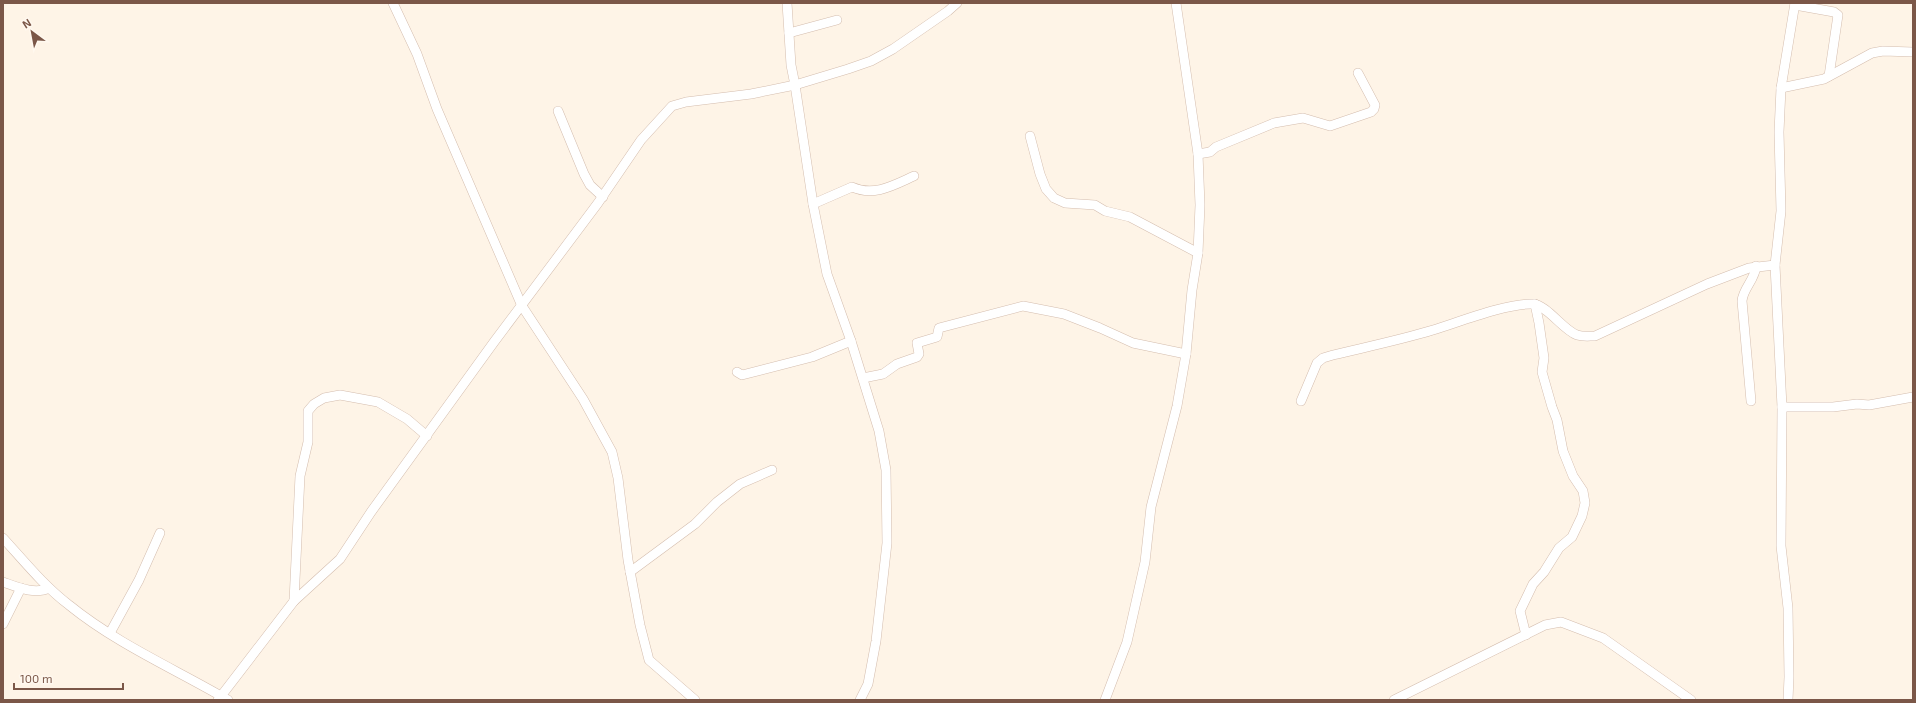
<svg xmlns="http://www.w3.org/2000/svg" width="1916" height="703" viewBox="0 0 1916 703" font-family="'Exo 2',sans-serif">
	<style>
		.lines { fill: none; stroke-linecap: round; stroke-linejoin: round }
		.minor-casing { stroke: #d4bdae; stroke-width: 10 }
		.minor { stroke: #fff; stroke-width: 9 }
	</style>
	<rect width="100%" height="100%" fill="#fef4e7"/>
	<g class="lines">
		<defs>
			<g id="minor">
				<path d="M393,3L417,54L437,109L522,306L583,399L612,452L618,478L628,560L640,625L649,660L695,700"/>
				<path d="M787,3L791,65L795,85L813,204L827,274L851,341L879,431L886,470L887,543L876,641L868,684L860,700"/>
				<path d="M1795,5L1834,12L1838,15L1829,76"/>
				<path d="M789,33L837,20"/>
				<path d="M1781,88L1824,79L1872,53L1883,51L1913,52"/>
				<path d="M558,111L584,174L590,185L603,197"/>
				<path d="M1030,136L1040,174L1046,189L1054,198L1065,203L1095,205L1105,211L1130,217L1198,253"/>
				<path d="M1198,154L1210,152L1216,147L1274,123L1303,118L1330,126L1371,112L1374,109L1375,105L1358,73"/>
				<path d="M813,204L852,187C874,197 894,185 914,176"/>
				<path d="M737,372L742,375L812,357L851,341"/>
				<path d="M863,378L883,374L897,364L917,357L919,354L917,343L937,337L939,328L1023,306L1064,314L1100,328L1133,343L1186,354"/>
				<path d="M1301,401L1317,363L1323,358L1333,355C1366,347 1400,340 1433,330C1459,322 1507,303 1533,304C1547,305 1563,330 1577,335C1583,337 1589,336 1595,336L1707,284L1749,268L1775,265"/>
				<path d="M1751,401L1742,301C1743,288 1755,280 1756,266"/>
				<path d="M1782,407H1833L1857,404L1869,405L1913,397"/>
				<path d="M3,538C24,561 44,586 69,605C117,644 175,669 228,700"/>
				<path d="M630,572L695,524L717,502L740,484L772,470"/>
				<path d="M3,582C17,587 35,595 49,588"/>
				<path d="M294,601L300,476L308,442V411L314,404L324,398L340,395L378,402L407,419L427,436"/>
				<path d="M3,624L21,588"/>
				<path d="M110,633L139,580L160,533"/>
				<path d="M1526,635L1520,611L1533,584L1544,572L1559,548L1572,537L1582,516L1585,503L1583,491L1573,476L1563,451L1557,420L1552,407L1542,372L1544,358L1539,323L1535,304"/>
				<path d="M218,700L294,601L340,559L371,512L494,342L598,203L641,140L672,106L686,102L751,94L795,85L848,69L871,61L893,49L948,11L957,3"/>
				<path d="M1105,700L1127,642L1145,562L1151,507L1177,406L1186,354L1192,290L1198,253L1200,205L1198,154L1176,3"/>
				<path d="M1394,700L1545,625L1561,622L1603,638L1691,700"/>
				<path d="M1788,700L1789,677L1788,608L1781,546L1782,407L1775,265L1781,211L1779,132L1781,88L1795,3"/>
			</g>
		</defs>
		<use href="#minor" class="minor-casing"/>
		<use href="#minor" class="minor"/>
	</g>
	<rect width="1916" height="703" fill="none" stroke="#7b5748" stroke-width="8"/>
	<g transform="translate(32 32) rotate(328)" stroke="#fff8ef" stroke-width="3" paint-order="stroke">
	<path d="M0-3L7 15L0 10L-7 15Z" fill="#7b5748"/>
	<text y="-6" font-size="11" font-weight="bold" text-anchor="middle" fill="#7b5748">N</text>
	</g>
	<path d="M14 683v6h109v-6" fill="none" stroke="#7b5748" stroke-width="2"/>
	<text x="20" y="683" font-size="12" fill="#7b5748" stroke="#fff8ef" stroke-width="3" paint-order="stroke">100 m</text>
</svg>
